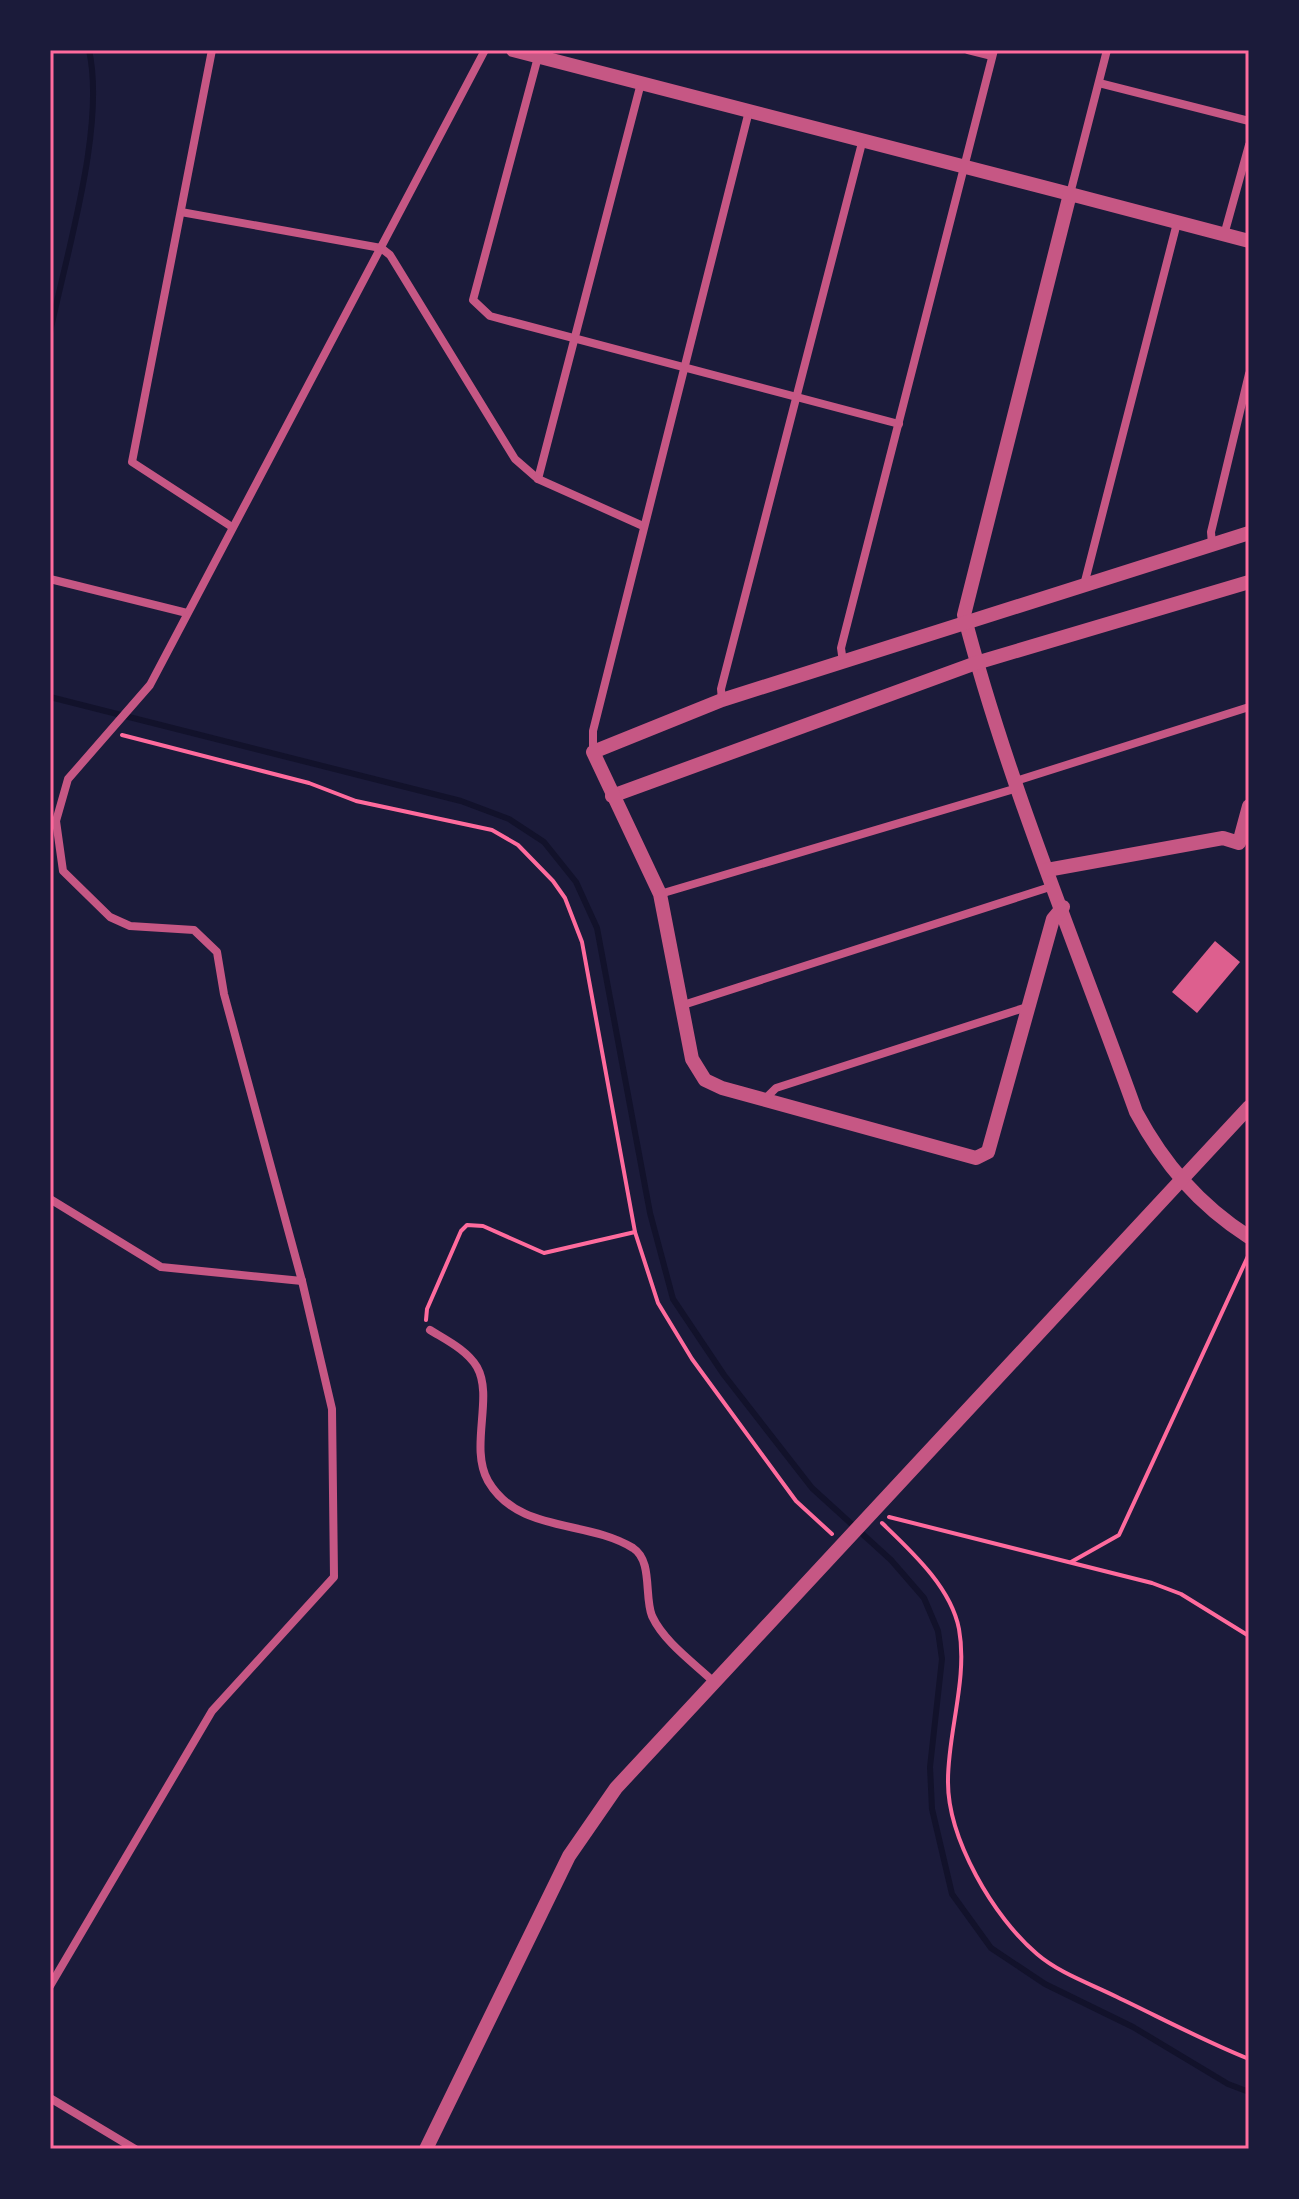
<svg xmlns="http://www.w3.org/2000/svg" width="1299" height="2199" viewBox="0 0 1299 2199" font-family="'Sofia Sans Condensed',sans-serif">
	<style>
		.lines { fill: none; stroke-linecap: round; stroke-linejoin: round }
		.stream { stroke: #12122b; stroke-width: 6 }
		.building { fill: #dd5f8e }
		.path { stroke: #ff6b9d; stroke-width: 4 }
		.minor { stroke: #c65784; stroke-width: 8 }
		.tertiary { stroke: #c65784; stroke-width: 14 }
		.neatline { fill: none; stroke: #ff6b9d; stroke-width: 3 }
	</style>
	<rect width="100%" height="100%" fill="#1b1b3a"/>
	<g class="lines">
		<g class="stream">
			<path d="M50,333C66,254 106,127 89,50"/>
			<path d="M50,697L461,801L509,819L544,842L576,882L597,928L650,1213L673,1299L724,1375L812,1488L891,1560L924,1598L938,1631L942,1659L930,1767L932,1809L952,1894L991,1948L1045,1984L1133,2027L1228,2084L1249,2092"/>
		</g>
	</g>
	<path class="building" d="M1215,941L1240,962L1197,1013L1172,992Z"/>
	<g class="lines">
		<g class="path">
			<path d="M122,735L309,783L356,801L492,830L518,845L553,881L565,898L582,942L635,1232L658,1303L692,1359L796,1501L832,1534"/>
			<path d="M426,1320L427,1309L461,1231L467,1225L483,1226L544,1253L635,1232"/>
			<path d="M889,1517L1152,1583L1181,1594L1249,1636"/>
			<path d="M882,1523C911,1551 951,1587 959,1629C968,1678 948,1732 948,1780C947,1838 994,1918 1037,1954C1059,1973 1091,1984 1117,1997C1161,2018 1204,2041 1249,2059"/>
			<path d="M1071,1562L1119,1535L1249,1254"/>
		</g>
		<g class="minor">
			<path d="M212,50L132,462L232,527"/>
			<path d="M968,50L992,56"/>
			<path d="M538,57L473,300L490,316L899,424"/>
			<path d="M1099,83L1249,121"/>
			<path d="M1070,194L1107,50"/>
			<path d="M181,212L381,248L390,255L515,459L538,479L643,526"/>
			<path d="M1224,235L1249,145"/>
			<path d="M538,479L641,83"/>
			<path d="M1212,544L1211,532L1249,374"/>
			<path d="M50,579L187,613"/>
			<path d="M1084,585L1177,223"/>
			<path d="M843,662L841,648L994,50"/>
			<path d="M722,700L721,689L863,139"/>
			<path d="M593,752V731L749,111"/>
			<path d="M1016,781L1249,707"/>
			<path d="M660,894L1017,788"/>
			<path d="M680,1006L1053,886"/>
			<path d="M763,1101L776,1088L1027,1007"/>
			<path d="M50,1199L161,1267L302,1281"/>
			<path d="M430,1330C446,1340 467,1350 477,1367C494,1397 469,1447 488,1481C519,1534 586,1519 633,1548C653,1561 644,1596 652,1616C664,1642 694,1663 714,1682"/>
			<path d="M50,1986L212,1711L334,1577L332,1409L302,1281L224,994L217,952L194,930L130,926L110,917L63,871L56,821L68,779L150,685L485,50"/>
			<path d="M50,2098L135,2149"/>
		</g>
		<g class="tertiary">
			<path d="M513,50L1070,194"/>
			<path d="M1249,241L1070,194L964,615C1008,784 1077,947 1136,1112C1164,1164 1199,1205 1249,1237"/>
			<path d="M612,796L976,663L1249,582"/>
			<path d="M1047,870L1223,838L1239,843L1249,806"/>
			<path d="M1063,907L1053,919L988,1152L976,1158L722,1088L705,1080L692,1059L660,894L593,752L722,700L1249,533"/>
			<path d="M426,2149L569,1856L616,1788L1249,1107"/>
		</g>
	</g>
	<rect width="1299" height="2199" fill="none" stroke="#1b1b3a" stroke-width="104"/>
	<rect x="52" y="52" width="1195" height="2095" class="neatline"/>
</svg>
